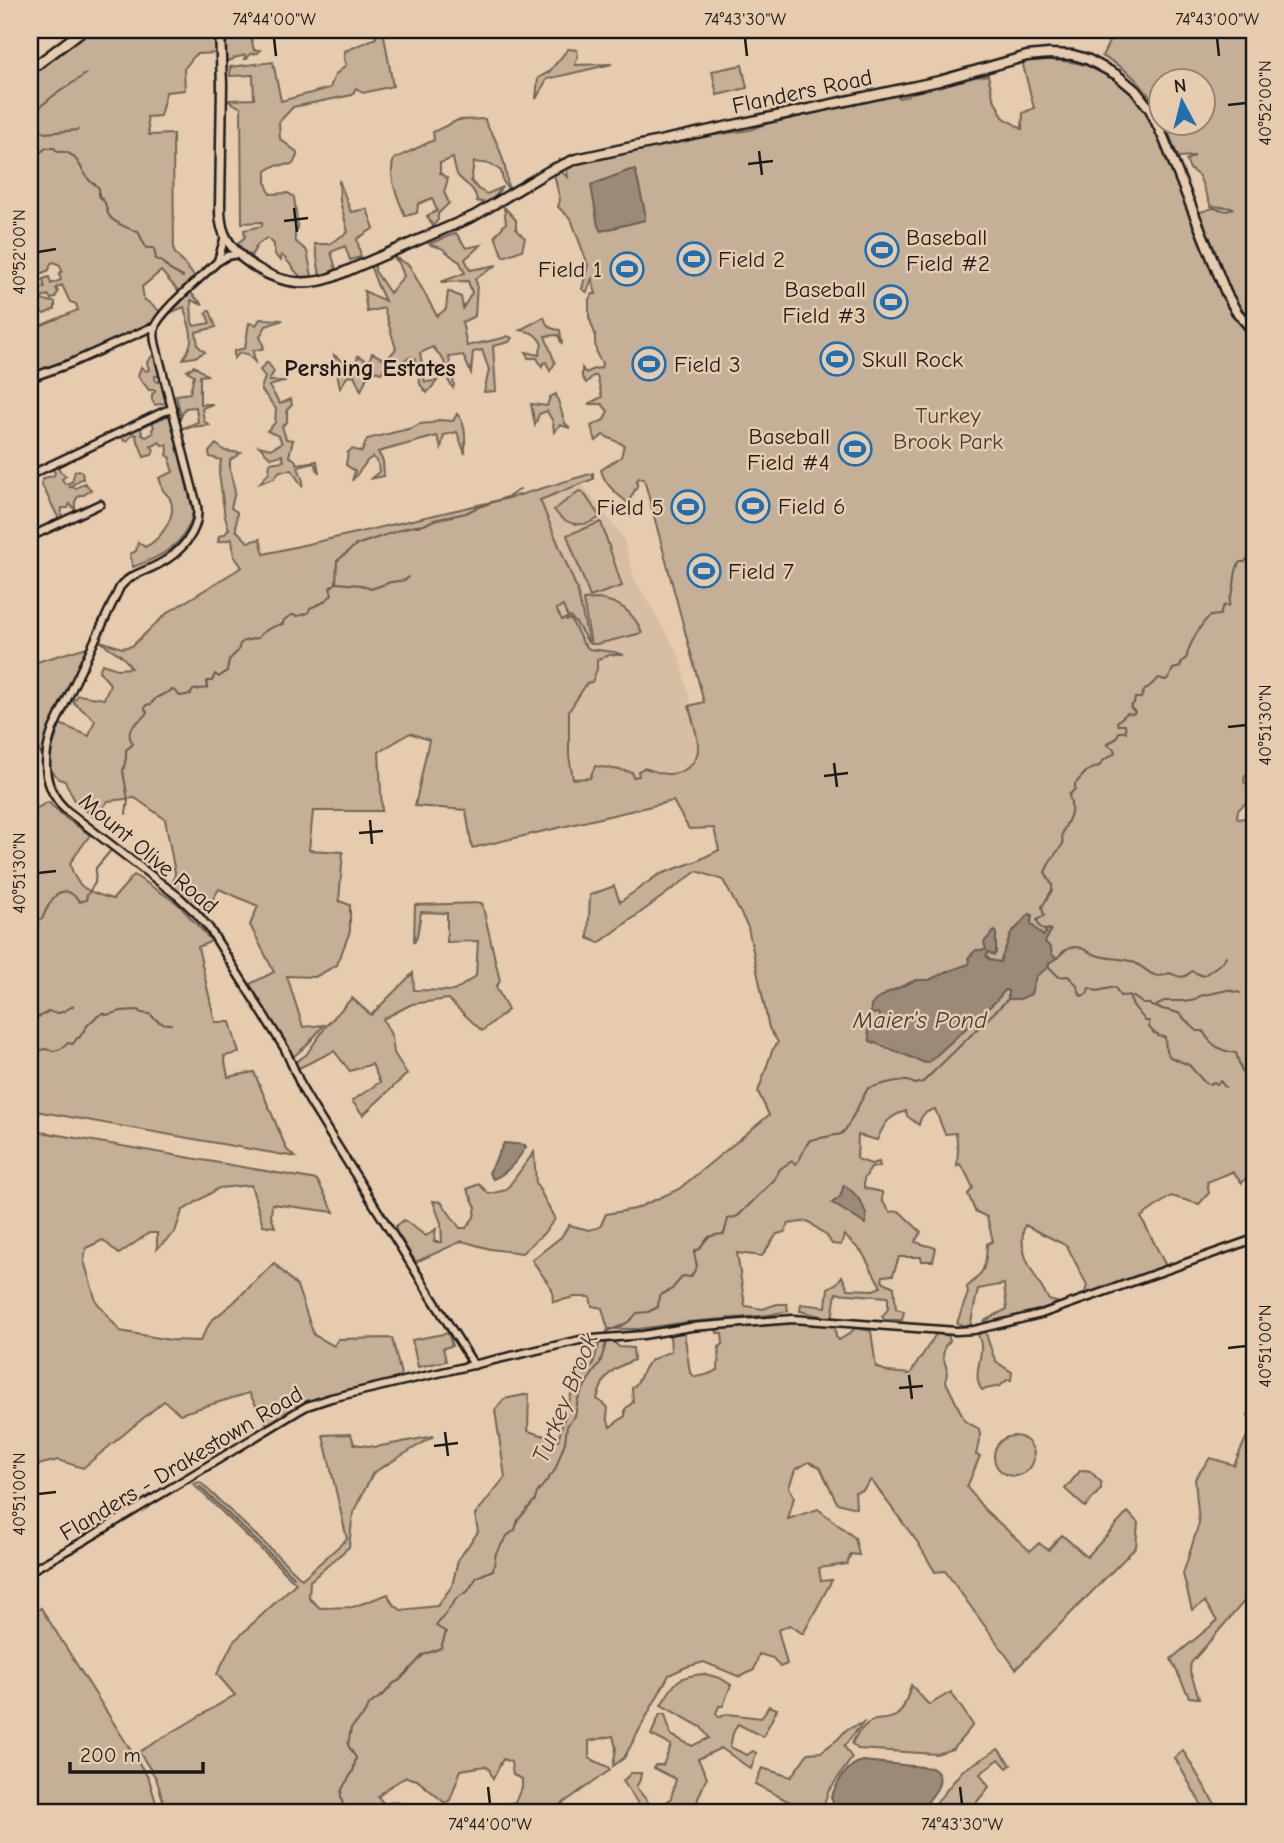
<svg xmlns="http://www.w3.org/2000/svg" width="1284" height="1843" viewBox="0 0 1284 1843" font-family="'Comic Neue',sans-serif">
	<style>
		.built { fill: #d6bda3 }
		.green { fill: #c5af96; stroke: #706659; stroke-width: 2 }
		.water { fill: #9b8a78; stroke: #685e53; stroke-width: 2 }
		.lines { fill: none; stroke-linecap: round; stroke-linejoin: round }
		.stream { stroke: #685e53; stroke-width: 2 }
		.minor-casing { stroke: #1c1c1c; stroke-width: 11 }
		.major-casing { stroke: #1c1c1c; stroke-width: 13 }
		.minor { stroke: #e6cbae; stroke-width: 6 }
		.major { stroke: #e6cbae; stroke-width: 8 }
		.ticks { fill: none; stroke: #1c1c1c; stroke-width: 2.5 }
		.labels { text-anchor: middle; stroke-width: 5; stroke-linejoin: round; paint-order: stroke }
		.street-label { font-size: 23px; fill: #1c1c1c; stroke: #e6cbae }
		.poi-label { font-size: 23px; fill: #1c1c1c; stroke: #e6cbae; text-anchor: start }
		.park-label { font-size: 23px; fill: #46413a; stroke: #e6cbae }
		.neighbourhood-label { font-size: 24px; font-weight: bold; fill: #1c1c1c; stroke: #e6cbae }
		.water-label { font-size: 24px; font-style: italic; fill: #423d38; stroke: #e6cbae }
		.neatline { fill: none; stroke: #1c1c1c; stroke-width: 2.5 }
		.ticks-label { font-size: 18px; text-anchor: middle; fill: #1c1c1c }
	</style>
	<rect width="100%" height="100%" fill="#e6cbae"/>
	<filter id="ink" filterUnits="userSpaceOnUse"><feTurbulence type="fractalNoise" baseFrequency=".0143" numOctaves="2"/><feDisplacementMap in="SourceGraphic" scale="14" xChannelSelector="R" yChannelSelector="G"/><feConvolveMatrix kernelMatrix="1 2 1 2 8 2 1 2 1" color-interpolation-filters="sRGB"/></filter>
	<g filter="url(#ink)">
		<path class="built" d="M583,485L623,537L634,578L679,655L704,757L694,775L572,784L517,529L537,501Z"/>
		<g class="green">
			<path d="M92,30H216L217,53L196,54L184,69L185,90L166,92L160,116L147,117L149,135L173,134L174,252L196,278L180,293L161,271L142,287L144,299L161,312L152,324L143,329L48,369L30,375V347L34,344L30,330L78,310L76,304L70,302L62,285L56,288L58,292L55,298L51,299L48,295L38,300L55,302V309L44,314L41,312L36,311L30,304V290L45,288L43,279L49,277L51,284L61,280L59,274L62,271L60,265L54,262L51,263L49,270L30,279V76Z"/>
			<path d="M375,30H383L393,86L363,93L356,88L352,95L293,107L279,122L280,139L297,152V156L293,164L274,166L266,171V183L270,194L288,193L294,197L298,228L295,233V241L307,251L312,276L301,277C293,271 289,260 281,255V260C274,257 274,250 274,244L267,238L258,244L251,256L243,250L238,243L245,237L244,230L262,226V222L242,223L241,108L227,100L254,99L253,75L230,76V67L273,62L281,101L330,88L335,75L346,65L344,58L345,51L376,38Z"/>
			<path d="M1109,30H1254V325L1234,299L1197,213L1213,208L1227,211L1234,208L1211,206L1199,176L1190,169L1186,160L1195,156L1178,157L1165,123L1204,122V80H1162L1161,114C1144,86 1132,71 1102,56L1111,38Z"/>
			<path d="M249,36L251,38L254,50H260L258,53L250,54L247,59H244L246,56L245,55L234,58L232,60L224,61V44L230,39Z"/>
			<path d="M568,49L577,50L578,56L575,65L612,64L547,79L536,99L538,78L549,72Z"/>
			<path d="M1032,60C1094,58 1129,76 1158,131L1233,313L1242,325L1254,337V770L1245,776L1244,782L1254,789V796L1238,810L1237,817L1239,819L1254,816V1173H1250L1242,1183L1232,1172L1207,1182L1209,1193L1199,1204L1171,1196L1141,1217L1166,1266L1084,1296L1087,1285L1067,1246L1025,1225C1015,1252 1036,1277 1049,1300L1063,1304L985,1324L984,1321L1007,1309L1004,1284L978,1289L970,1327L957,1323L968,1293L967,1287C985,1272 986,1267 987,1244L993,1241L987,1217L975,1211L968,1194L973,1188L965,1171L960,1164L957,1166L958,1150L956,1133L945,1134L935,1109C925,1112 921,1114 919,1125L907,1116L906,1111C888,1116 884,1124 877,1140L858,1135L857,1159L871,1164L879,1162L880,1166L871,1168L864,1179V1188L882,1192V1201L890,1212L899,1211L921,1232L915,1242L936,1248L933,1261H922L921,1257H899L893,1275L883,1276L882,1281L894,1287L896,1309L904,1311L902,1320H885L882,1317L888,1309V1297L836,1293L832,1319L800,1311L801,1304L826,1307L828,1288L837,1283L842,1276L848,1289L873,1290L881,1287L862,1252L844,1235L841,1245L832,1244L827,1236L808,1221L788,1224L785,1232L777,1234L762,1256L737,1253L745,1306L763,1309L777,1304H787L788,1311L769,1315L688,1322L639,1329H608L602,1308L592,1306L590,1297H575L553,1302L552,1289L532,1260L561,1237L569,1225L589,1230L600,1227L606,1214L635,1209L679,1189L769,1115L758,1092L772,1051L778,1042L769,1028L748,927L723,880L697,871L599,943L588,938L590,895L614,886L620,902L658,875L697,861L719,850L714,828L689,829L673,801L472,848L466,810L415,806L429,740L410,733L379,752L382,811H313L309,850L343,852L339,901L350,905V931L337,965L315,977L287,976L303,1027L324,1025L307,1045L293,1057L246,986L274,972L250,925L258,906L219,889L203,915L172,887L175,873L165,819L135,798L108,801L95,818L75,801L65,781L59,779L49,768L51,751L60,724L89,736L95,720L73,702L78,695L104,699L110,684L99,671L102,664L117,669L131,668C121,651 114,653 100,641L122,648L132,646L167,613L242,567L234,556L232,539L218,542L219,536L225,534L229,529L225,517L219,473L221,460L210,457L209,452L216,444L225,451L241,453L230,460V470L235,492L231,508L237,512L236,530L248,542L260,539L264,554L513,497L593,473V479L540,500L577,589L589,644L576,623L570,617L568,618L563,606L556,609L562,620L567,618V620H571L583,643L589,649L614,652L624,655H609L597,660V669L592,682L587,683L569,711V756L573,779L590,778L595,766L632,772L633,777L639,776L638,771L644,768C651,770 659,773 666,774C683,775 700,763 698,744C697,732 692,719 689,706L704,702L644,479L639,478L637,480V486L628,503C616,493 605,485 601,470L621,457L624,445L603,435L596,441L591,426L604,420L608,411L602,404H588L602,397L597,376H593L586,383L582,377V368L586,373L594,369L601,368L602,363L597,355L595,342V334L589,317V299L593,294H596L592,279L587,292L582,289L588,265L571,219L558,207L560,200L554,174L560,171L568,177L567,170L576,163L679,140L750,130L767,123L791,118L792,115L896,93L899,98L907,96L908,94L975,77L988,75L993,97L1003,117L1022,129L1023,113L1034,108L1022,61Z"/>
			<path d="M742,65L747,88L717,95L712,71Z"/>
			<path d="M485,119C486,128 492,131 495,139C503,155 507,172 508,189L503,181L501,171L491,164L474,162L471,181L478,189L487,194L501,188C493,200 492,205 477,201C476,188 466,185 458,176C455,171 454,163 453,158L440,163V173L448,179L444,192L449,203L438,214V220L433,226L427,216L437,211L432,198L418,204L417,213L405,216C399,200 387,177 394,159L434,140L433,132L458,120Z"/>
			<path d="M339,180L351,212L367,209L374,228L357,239L361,257L350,260L345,246L331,252L336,269L320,277L315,244H329L348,232L340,201Z"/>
			<path d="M504,207L516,220V229L525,238L522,250L503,257L495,236L506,223Z"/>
			<path d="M456,233L466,248L481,245L465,259L470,270L497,265L475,279L477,284L475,316L462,322L467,346L503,338L507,336L512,338L509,342L493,346L496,391L484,392L489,370L482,350L473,352L471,373L463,355L449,357L454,385L453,388L449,382L444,361L433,347L420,353L425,382L437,381L427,393L420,384L419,373L414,370L415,359L411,357L395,364L387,365L381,373L375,371L369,372L361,391L354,375L347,377L340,388L334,355L350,367L355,366L358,356L369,361L372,353L386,360L396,349L384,308L367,312L364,291L385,301L377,284L370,265L375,262V271L390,293L404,276L399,263L392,256L409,265L437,316L446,309L448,291L461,297L463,308L472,293L468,281L441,282L465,273L460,262C452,258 450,254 443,249C438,246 433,247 429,244Z"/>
			<path d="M190,292L203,305L191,300L192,322L194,326L210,323L206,313L208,310L210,311L216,327L196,332L198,346L205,352L195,357L183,359C198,337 189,330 184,307L165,315Z"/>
			<path d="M544,317C547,327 550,329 560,330L562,344L558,335L545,336L555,363L550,371L546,362L543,363L542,367L537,358H528L526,352L539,355L542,344C536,333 531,332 520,330Z"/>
			<path d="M260,319L283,320L266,326L260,336L264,348L253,351L255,362L247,354L240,353L234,358V351L245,348L249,323L256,325Z"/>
			<path d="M154,354L160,376H155V379L157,382L161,381L166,403L155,405L152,400V394L155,392V390H149L138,376L141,367L146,371L149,370L147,362Z"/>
			<path d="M267,362L274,371L269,381H286L269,386L280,404L291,399L292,405L287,410V422L282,426L286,439L293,440L289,456L295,460L297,464L317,461L319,473L314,463L298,467L303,481L302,486L292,470L280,471L274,478L260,483L269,472L270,463L284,461L282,455L271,458L259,446L271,449L282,443L279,436L267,431L275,423L276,409L261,389L265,377L260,370Z"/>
			<path d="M194,366L207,375L200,376V404H213L202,408L204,421L209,425L183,428L198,422L196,407L185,408L181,417L176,395L190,393L194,375L187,371Z"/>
			<path d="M556,394L565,423L570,428L560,425L554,432L553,422L547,411L539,414L535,425L531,404L547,406L550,397Z"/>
			<path d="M457,414C467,424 465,440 465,454L457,432L444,435L441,448L437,436L378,452L383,461L384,476L370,479L379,472L378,463L373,457L368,460L352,481L355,471L346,465L348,452L352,449L362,452L367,439L412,428L419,424L432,423L438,420L453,421Z"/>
			<path d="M170,415L193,512C187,544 161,557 133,567L130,554L136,551L138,542L145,547C160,540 178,516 170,499C169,495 164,493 163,490C161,486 161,482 159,478L173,472L170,463L171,458L167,455L168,450L167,445H162L159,442L155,445L151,446L154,450L152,455L144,457C141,450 140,444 136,438L137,435L133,434L127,441H124L122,436L145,424L141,429L142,434L146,437L153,433L152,430L154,427L152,422Z"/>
			<path d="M54,466L58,467L60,471L66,476L62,479L65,484L72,482L75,471L79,470L82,472L83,479H81L70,487L76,488L85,483L91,490L84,495H80C74,500 74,504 76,511L70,504L68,508H62L61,519H59L41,483L44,478L53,476L55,473L52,468Z"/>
			<path d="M579,491L583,492L600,517C583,529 566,526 554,510Z"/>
			<path d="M601,522L622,586L590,597L567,535Z"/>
			<path d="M598,599C619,601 634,613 642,633L597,644H591L583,600Z"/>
			<path d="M90,646L53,721L42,755L33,741L30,742V664Z"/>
			<path d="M48,802L67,819L90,835L70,863C76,890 89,892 113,899L134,875L177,903L212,941L198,947L215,1022H230L239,1053L224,1056L228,1077L254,1072L287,1150L295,1157L30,1110V812Z"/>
			<path d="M482,903L500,981L496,987L508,1010L482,1031L448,999L412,1004L383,1019L392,1037L394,1053L407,1074L363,1115L352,1101L380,1082L372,1064L350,1071L334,1051L297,1069L294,1063L306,1055L327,1025L352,998L371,1015L413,973L414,990L454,991L476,976L478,941L447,942V913L421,912L417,937L414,943L415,905Z"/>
			<path d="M30,1130L317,1180L334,1212L272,1204L271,1216L275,1227L263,1225L251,1185L219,1188L182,1211L175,1232L157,1249V1233H149L119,1254L103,1240L86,1248L84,1261L96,1301L120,1331L170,1340L200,1341L211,1321L233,1303L274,1263L297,1286L314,1335L334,1346L338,1339L392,1338L402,1379L323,1397L299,1406L268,1426L249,1393L180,1414L164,1401L83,1468L58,1460L30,1467Z"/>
			<path d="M534,1152L536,1183L555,1219L543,1234L522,1253L490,1249L462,1241L416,1262L396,1231V1226L404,1220L426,1236L436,1229L434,1242H442L441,1223L433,1201L441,1202L460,1228H466L474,1217L476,1207L467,1189L479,1184L489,1194L506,1190Z"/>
			<path d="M796,1321L835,1325L836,1337L839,1340L849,1334L855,1328L871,1331L876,1367L889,1372L910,1374L936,1334L948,1335L950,1341L945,1346L943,1356L947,1370L946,1382L965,1421L979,1429L980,1436L976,1455L980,1456L967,1487L984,1509L1030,1551L1039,1543L1048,1550L1062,1535L1087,1557L1128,1512L1138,1523L1136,1547L1016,1669L945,1571L935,1572L918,1543L871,1480L863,1490L855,1492L856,1508L837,1503L820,1467L809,1462L795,1470L789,1487L794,1497L788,1519L818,1509L855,1538L859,1555L851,1554L847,1564L819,1568L821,1581L832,1580L803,1634L790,1625L778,1630L787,1664L780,1667L773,1658L759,1654L754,1670L740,1677L704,1662L686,1667L669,1675L624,1758L613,1766L616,1748L613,1736L589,1741V1758L608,1767L610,1770L549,1813H500L493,1808L515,1802L522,1787V1779L513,1775L511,1762L503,1759L493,1779L489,1769L485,1766L461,1770L450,1800L445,1803L417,1780L406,1777L386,1789L378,1797L386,1806L391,1801L399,1803L403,1813H255L236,1810L230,1813H167L156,1778L139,1752L235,1695L217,1674L233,1642L296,1583L193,1484L200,1482L302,1579L347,1539L323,1435L351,1434L354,1444L376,1447L434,1436L373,1473L353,1513L349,1547L310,1581L309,1598L320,1608L353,1607L388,1594L392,1603L401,1610L437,1606L452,1586L458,1560L478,1532L475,1515L505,1477L495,1410L504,1399L529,1394L528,1431L558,1440L579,1367H592L600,1341L611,1339L619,1347L633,1348L634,1360C611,1369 604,1374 597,1399L608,1408L607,1417L610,1427L625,1416V1409L633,1402L632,1388C640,1382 640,1375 645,1367C650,1359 662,1355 671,1351L670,1334L684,1331L690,1373L695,1377L706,1375L718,1370L719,1347L723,1344L722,1333H717L716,1328Z"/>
			<path d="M985,1331C988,1339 993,1357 996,1361C1000,1365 1007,1369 1012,1372L1011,1380H1007L1000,1386L982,1390C972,1377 982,1361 981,1345C981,1341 979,1338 978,1334Z"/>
			<path d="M448,1333L452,1346L443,1348L446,1361L418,1367L412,1340Z"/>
			<path d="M1254,1402V1590L1191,1663L1190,1671L1199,1698L1189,1697L1171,1659L1217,1621L1205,1602L1192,1610L1183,1574L1199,1523L1195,1479L1210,1458L1234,1465L1252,1425L1248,1415Z"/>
			<circle cx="1014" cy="1456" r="20"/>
			<path d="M1084,1470L1090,1471L1102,1483L1101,1484V1489L1085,1507L1065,1489L1080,1471Z"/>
			<path d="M41,1608L149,1779L159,1813H30V1615Z"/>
			<path d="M705,1674L720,1678L731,1685L723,1706H719L716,1713L719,1717L728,1714L761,1718L769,1706L777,1709L763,1737L738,1724L733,1733L730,1747L747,1755L753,1751L756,1753L751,1769L721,1748L698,1759L707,1777L698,1798L697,1813H627V1811L639,1805L623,1781L631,1773H641L640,1780L636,1787L656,1812L671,1798L676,1779L654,1768L655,1765H663L671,1745L651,1735L660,1714H665L671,1735L692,1746L709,1738L701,1727L661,1705C676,1681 676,1676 705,1674Z"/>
			<path d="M911,1685L929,1705L951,1692L973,1725L953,1749L936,1754L858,1749L852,1744C855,1735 866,1722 875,1720C882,1719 890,1720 897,1715C905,1709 908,1694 911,1685Z"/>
			<path d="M863,1723L844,1746L852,1758L828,1792L824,1804L834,1813H783L790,1802L755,1784L762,1768L791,1777L808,1753L821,1752L838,1739L847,1729Z"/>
			<path d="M998,1749L1011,1765L1007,1768L999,1759L980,1774L989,1787L968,1813H928L962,1771Z"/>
			<path d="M1183,1750L1220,1813H1206L1175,1758Z"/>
		</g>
		<g class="water">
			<path d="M630,170H635L636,173L645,212V220L601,231L598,226L591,185Z"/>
			<path d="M1030,914L1032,915L1031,924L1043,936L1046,933L1044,930L1050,929L1051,931L1045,942L1051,948L1052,955L1057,958L1049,963V967L1036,976L1031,994L1020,999H1008V991L1005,990L996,1001L929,1062L925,1063L870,1041L868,1030L871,1026L878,1025L882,1020L878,1013L873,1014L871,1012V1006L875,1001L889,992L916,980H929L946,972L969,964L970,961L968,958L976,950H986L984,942L993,932L995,931L996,934V953L994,955L988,952L986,956L990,960L1000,962L1012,931C1020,928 1021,919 1030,914Z"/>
			<path d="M504,1143L525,1145L526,1147C519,1158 506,1175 493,1179L489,1173Z"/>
			<path d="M844,1185C856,1193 870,1210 865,1224L832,1203L840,1197Z"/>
			<path d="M863,1761L932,1768C952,1780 927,1801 918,1813H842L836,1808L831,1797C837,1784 847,1763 863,1761Z"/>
		</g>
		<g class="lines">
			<g class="stream">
				<path d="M30,115L53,96L86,74"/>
				<path d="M30,126L38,128L45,133L78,130"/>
				<path d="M30,158L36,156L46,148H54L58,152C77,149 80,170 90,181C93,183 96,185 99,188V196C110,205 104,210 110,217C115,223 131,230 138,231L146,248H154L156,259L162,262L170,270L183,277"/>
				<path d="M336,583L361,585L371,589L391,582L406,580L408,577"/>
				<path d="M126,814L128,800L123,771L126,758V750L133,744C122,727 140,724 147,712L145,709L146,705L151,704L156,698L172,690L175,691L180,696L191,694L193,690L207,688V681H212L215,674L219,677L227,671L229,660L238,651L240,644L244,641L258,638C262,631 275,625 283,624L284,620L291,615L298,616L308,613L310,608L322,603L332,595L330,588L336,583L337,561L356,545L362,543L409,527L424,525L434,520L466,513L476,508L510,496L520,489"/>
				<path d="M30,927L32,921L42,919C50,900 61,878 80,902L86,900L87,895L95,883L96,868L112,849"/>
				<path d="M1044,930L1039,926L1037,920L1044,916L1042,907L1052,890V885L1045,872L1051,860L1063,844C1058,823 1078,822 1069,795L1075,789V784L1087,771L1099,766L1104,760L1115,753L1114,749L1108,745V743L1116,739L1119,732H1126L1125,725H1118L1117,722L1127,713L1133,714L1135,712L1130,707L1134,703L1135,698H1141L1144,691L1159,678L1165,680L1169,678L1173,669L1180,667L1182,662L1187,657C1187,648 1202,622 1209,617C1213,615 1216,615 1220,615L1222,608L1225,605L1229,606L1230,598C1237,587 1232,572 1240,562H1245L1249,556H1254"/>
				<path d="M1057,958C1062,953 1068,946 1076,947C1083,947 1089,953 1096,955C1107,959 1119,958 1130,961C1145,965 1153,983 1169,973C1181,977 1182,980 1192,971L1203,976L1223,962L1226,956"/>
				<path d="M1049,967L1059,977L1068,976L1076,984L1081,996L1087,994L1089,988L1097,991L1115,987L1120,996C1131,994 1135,997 1143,1004H1150L1151,1006L1155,1007L1164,1001H1192L1200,996L1228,990L1240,993"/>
				<path d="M1129,995C1132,1009 1139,1010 1145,1021H1149V1027L1154,1033L1158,1034V1036L1165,1037L1166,1051L1170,1057L1189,1065L1205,1083L1210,1084L1214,1082L1217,1084L1220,1081L1225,1087"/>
				<path d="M1155,1007C1164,1010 1172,1010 1180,1014C1181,1016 1194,1028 1197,1031H1203C1211,1046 1221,1051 1236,1053L1242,1072L1252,1082H1254"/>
				<path d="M30,1023C35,1018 42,1016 49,1011C57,1016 65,1011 73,1006"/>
				<path d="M30,1050H34L35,1052L45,1049L54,1051L61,1049L68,1043L73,1044L77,1038H79C86,1027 91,1019 103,1013L107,1015L121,1011L138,1010L141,1013L150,1014C155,1020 161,1025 171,1024"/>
				<path d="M607,1335V1331C619,1327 629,1324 637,1313L648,1312L658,1307L659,1296L672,1289L683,1276L691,1277L697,1266L694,1253L696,1250L700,1249C706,1236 711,1235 724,1234L728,1219L738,1216L774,1180L780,1169L792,1161L796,1164C802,1158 804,1147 810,1140L841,1134L846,1129L868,1088C882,1085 902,1076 915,1084L923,1082L1008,999"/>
				<path d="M200,1487L294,1577"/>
				<path d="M343,1813V1804C336,1790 348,1782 353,1771C354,1768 355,1761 356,1758L348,1745L351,1728L362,1717L370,1704L384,1694L394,1683L400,1680L423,1655L441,1648L446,1632L436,1626L457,1598L468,1591L477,1577L493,1570L496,1553L507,1536L515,1530L518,1520L535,1500L537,1493L555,1470L565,1442L567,1426L575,1416L578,1399L587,1382L600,1363L607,1340"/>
			</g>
			<defs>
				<g id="minor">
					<path d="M238,254L227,256L217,262C204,275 159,312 155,327C153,335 155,343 157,350L197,506C201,531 180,553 159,564C145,572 130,574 120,587L53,729C42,759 42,787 66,810L179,897L196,913L209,928L285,1049L304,1092L313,1107L474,1365"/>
					<path d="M218,261L225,236"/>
					<path d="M30,378L69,364L150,328H155"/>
					<path d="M30,475L165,411L173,409"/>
					<path d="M30,537L100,504"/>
					<path d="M30,1571L82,1542L298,1411L307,1406L331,1398L580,1340L643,1335L691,1327L793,1319L956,1331L974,1330L1041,1314L1254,1239"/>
				</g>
				<g id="major">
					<path d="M220,30L222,85L220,206C220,215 220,224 224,233C228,244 236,252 244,259C270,280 301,289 333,277L474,216L549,171L576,159L939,81L1027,56L1049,54L1073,55L1087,59L1117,75L1135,90L1150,109L1164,139L1226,293L1236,311L1254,332"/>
					<path d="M30,70L83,30"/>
				</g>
			</defs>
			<use href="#minor" class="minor-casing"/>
			<use href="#major" class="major-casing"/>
			<use href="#minor" class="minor"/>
			<use href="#major" class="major"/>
		</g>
	</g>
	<path class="ticks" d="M274,38L276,56M745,38L747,56M1217,38L1219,56M1228,105L1246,103M759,151L762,175M748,164L773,161M294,208L297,232M284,221L308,218M38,252L56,249M1228,727L1246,725M834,763L837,787M824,776L848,773M370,820L372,844M359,833L383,831M38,873L56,871M1228,1348L1246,1346M909,1375L912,1399M899,1388L923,1386M445,1432L448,1456M434,1446L458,1443M38,1494L56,1492M488,1787L490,1804M960,1787L962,1804"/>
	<defs>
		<symbol id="stadium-ring" viewBox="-11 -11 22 22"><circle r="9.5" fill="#e6cbae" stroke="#1f6fb2" stroke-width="1.5"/><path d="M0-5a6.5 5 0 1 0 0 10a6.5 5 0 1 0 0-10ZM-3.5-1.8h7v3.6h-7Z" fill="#1f6fb2"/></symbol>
	</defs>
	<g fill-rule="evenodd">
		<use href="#stadium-ring" x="863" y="231" width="38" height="38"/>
		<use href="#stadium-ring" x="675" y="240" width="38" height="38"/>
		<use href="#stadium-ring" x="608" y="250" width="38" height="38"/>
		<use href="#stadium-ring" x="872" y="283" width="38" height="38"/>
		<use href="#stadium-ring" x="818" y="340" width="38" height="38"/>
		<use href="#stadium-ring" x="630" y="345" width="38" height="38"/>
		<use href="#stadium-ring" x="836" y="430" width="38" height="38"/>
		<use href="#stadium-ring" x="734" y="487" width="38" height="38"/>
		<use href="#stadium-ring" x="669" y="488" width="38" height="38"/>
		<use href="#stadium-ring" x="685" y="552" width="38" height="38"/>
	</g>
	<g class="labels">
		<g class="street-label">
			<text transform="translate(802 91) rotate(-12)" y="8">Flanders Road</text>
			<text transform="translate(149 853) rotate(40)" y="8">Mount Olive Road</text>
			<text transform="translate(181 1463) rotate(-31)" y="8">Flanders - Drakestown Road</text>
		</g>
		<g class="poi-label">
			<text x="906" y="245">Baseball<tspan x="906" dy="26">Field #2</tspan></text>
			<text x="718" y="267">Field 2</text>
			<text x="602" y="277" text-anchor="end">Field 1</text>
			<text x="866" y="297" text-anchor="end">Baseball<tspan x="866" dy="26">Field #3</tspan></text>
			<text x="862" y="367">Skull Rock</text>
			<text x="674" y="372">Field 3</text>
			<text x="830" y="444" text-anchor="end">Baseball<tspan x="830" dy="26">Field #4</tspan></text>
			<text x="778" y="514">Field 6</text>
			<text x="664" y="515" text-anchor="end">Field 5</text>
			<text x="728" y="579">Field 7</text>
		</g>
		<g class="park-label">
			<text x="948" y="423">Turkey<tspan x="948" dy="26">Brook Park</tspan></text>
		</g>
		<g class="neighbourhood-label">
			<text x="370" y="376">Pershing Estates</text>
		</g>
		<g class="water-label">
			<text x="920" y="1028">Maier's Pond</text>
			<text transform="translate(565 1398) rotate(-68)" y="8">Turkey Brook</text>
		</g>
	</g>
	<rect width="1284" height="1843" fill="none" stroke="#e6cbae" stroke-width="77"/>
	<g transform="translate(1182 102) rotate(353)"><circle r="33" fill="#e6cbae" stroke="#958574" stroke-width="2"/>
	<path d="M0-5L12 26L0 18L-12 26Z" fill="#1f6fb2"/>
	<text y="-10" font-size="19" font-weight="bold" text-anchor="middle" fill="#1c1c1c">N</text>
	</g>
	<path d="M70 1762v10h133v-10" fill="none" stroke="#1c1c1c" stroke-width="3.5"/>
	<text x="80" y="1762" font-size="21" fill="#1c1c1c" stroke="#e6cbae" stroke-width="5" paint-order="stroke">200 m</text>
	<rect x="38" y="38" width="1208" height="1766" class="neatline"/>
	<g class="ticks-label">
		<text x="274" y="25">74°44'00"W</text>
		<text x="745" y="25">74°43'30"W</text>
		<text x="1217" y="25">74°43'00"W</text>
		<text transform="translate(1265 103) rotate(-90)" y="6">40°52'00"N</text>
		<text transform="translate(19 252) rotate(-90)" y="6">40°52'00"N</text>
		<text transform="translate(1265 725) rotate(-90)" y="6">40°51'30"N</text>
		<text transform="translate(19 873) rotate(-90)" y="6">40°51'30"N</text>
		<text transform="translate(1265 1346) rotate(-90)" y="6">40°51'00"N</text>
		<text transform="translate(19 1494) rotate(-90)" y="6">40°51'00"N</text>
		<text x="490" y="1830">74°44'00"W</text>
		<text x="962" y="1830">74°43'30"W</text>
	</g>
</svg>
